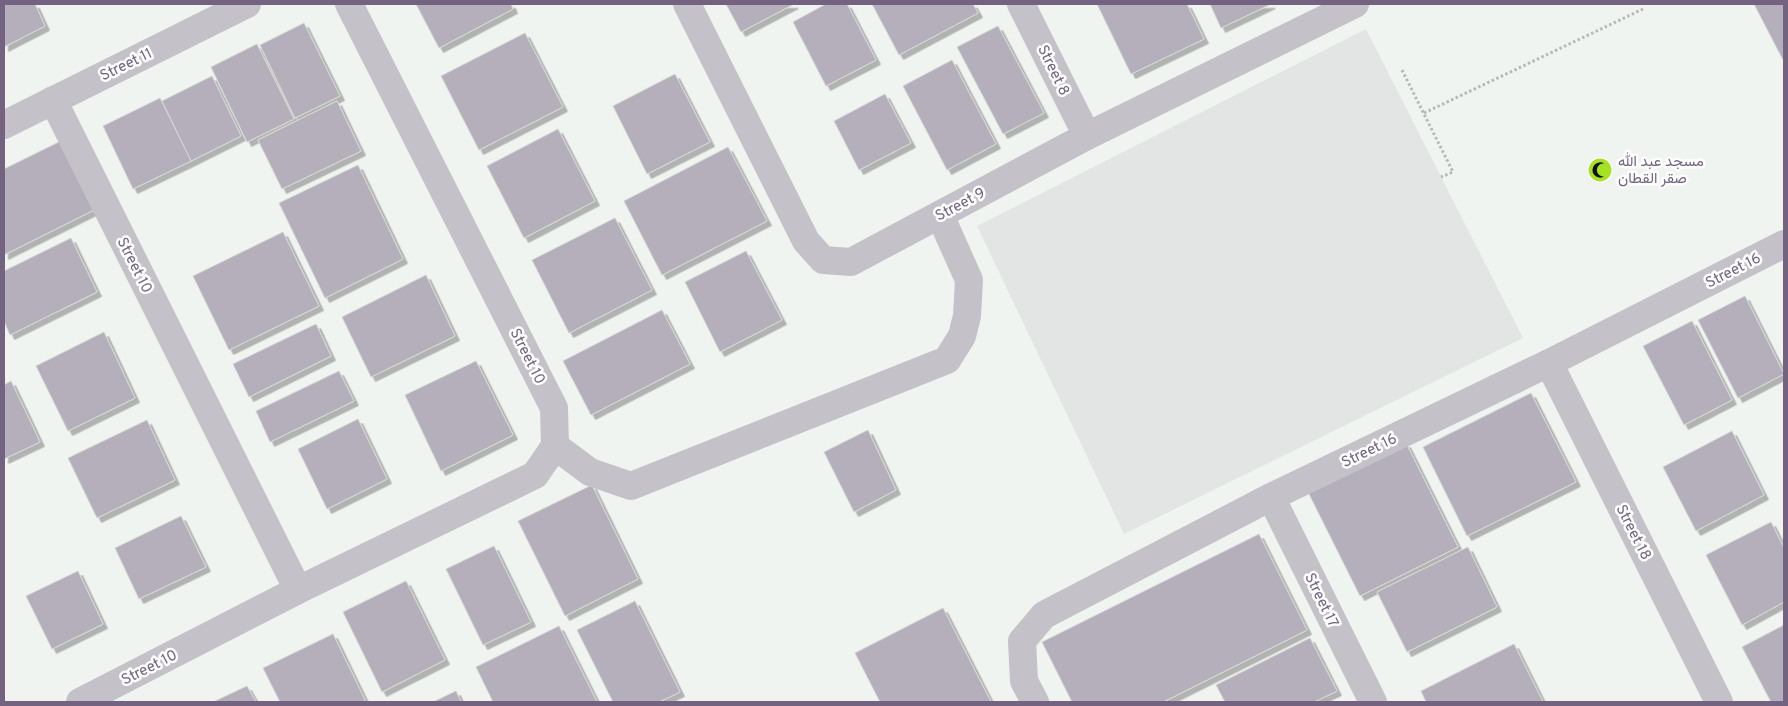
<svg xmlns="http://www.w3.org/2000/svg" width="1788" height="706" viewBox="0 0 1788 706" font-family="Overpass,Vazirmatn,sans-serif">
	<style>
		.built { fill: #e3e5e4 }
		.building { fill: #b4afba; stroke: #d3d5d3; filter: url(#shadow) }
		.lines { fill: none; stroke-linecap: round; stroke-linejoin: round }
		.path { stroke: #bab7bc; stroke-width: 3; stroke-dasharray: 2.5 2.5; stroke-linecap: butt }
		.minor { stroke: #c5c1c8; stroke-width: 28 }
		.labels { text-anchor: middle; stroke-width: 5; stroke-linejoin: round; paint-order: stroke }
		.street-label { font-size: 15px; fill: #736381; stroke: #fff }
		.poi-label { font-size: 15px; fill: #736381; stroke: #fff; text-anchor: start }
	</style>
	<defs>
		<filter id="shadow"><feDropShadow dx="4.5" dy="4.5" stdDeviation="0" flood-color="#0004"/></filter>
	</defs>
	<rect width="100%" height="100%" fill="#f0f4f1"/>
	<path class="built" d="M1366,29L1523,338L1124,534L977,226Z"/>
	<g class="building">
		<path d="M4,4H35L45,26L4,47Z"/>
		<path d="M416,4H511L513,9L439,48Z"/>
		<path d="M726,4H794L741,32Z"/>
		<path d="M826,4H847L876,60L826,86L793,22Z"/>
		<path d="M872,4H973L978,13L899,55Z"/>
		<path d="M1097,4H1187L1204,39L1131,74Z"/>
		<path d="M1210,4H1271L1221,28Z"/>
		<path d="M1754,4H1784V61L1782,58Z"/>
		<path d="M304,23L340,96L295,118L260,45Z"/>
		<path d="M998,26L1044,113L1003,134L957,47Z"/>
		<path d="M525,33L563,107L479,150L441,76Z"/>
		<path d="M257,44L294,119L247,142L211,67Z"/>
		<path d="M952,60L996,144L947,170L903,86Z"/>
		<path d="M675,74L710,142L647,174L613,106Z"/>
		<path d="M212,76L241,136L191,161L162,101Z"/>
		<path d="M885,94L911,143L859,170L834,121Z"/>
		<path d="M160,98L191,161L133,189L103,126Z"/>
		<path d="M337,101L361,151L282,189L258,140Z"/>
		<path d="M558,129L595,201L524,238L487,166Z"/>
		<path d="M61,141L94,210L4,255V169Z"/>
		<path d="M728,147L767,221L662,275L624,201Z"/>
		<path d="M358,165L403,259L325,298L279,203Z"/>
		<path d="M615,218L652,290L569,333L532,260Z"/>
		<path d="M283,232L319,306L229,350L193,276Z"/>
		<path d="M71,238L97,292L10,335L4,321V271Z"/>
		<path d="M746,251L782,320L720,352L685,282Z"/>
		<path d="M426,275L455,336L371,377L342,317Z"/>
		<path d="M1745,296L1784,374L1738,398L1698,320Z"/>
		<path d="M662,310L690,364L591,415L563,361Z"/>
		<path d="M1692,321L1732,400L1684,425L1643,346Z"/>
		<path d="M316,324L331,356L249,397L233,364Z"/>
		<path d="M104,332L135,398L68,431L36,366Z"/>
		<path d="M476,361L513,435L441,471L405,395Z"/>
		<path d="M339,371L354,401L270,442L256,411Z"/>
		<path d="M11,381L40,442L4,459V385Z"/>
		<path d="M1531,393L1576,482L1467,536L1423,447Z"/>
		<path d="M358,419L387,479L327,509L298,449Z"/>
		<path d="M147,420L175,480L97,518L68,458Z"/>
		<path d="M868,430L896,490L854,512L824,452Z"/>
		<path d="M1732,431L1764,495L1696,531L1663,467Z"/>
		<path d="M1406,443L1458,547L1360,596L1308,492Z"/>
		<path d="M592,485L638,579L565,616L518,521Z"/>
		<path d="M181,516L206,567L139,599L115,548Z"/>
		<path d="M1771,522L1784,548V602L1742,625L1706,555Z"/>
		<path d="M1259,534L1307,630L1163,702H1072L1042,642Z"/>
		<path d="M494,546L531,622L483,645L446,569Z"/>
		<path d="M1468,547L1497,607L1407,652L1377,592Z"/>
		<path d="M78,571L103,624L52,649L26,596Z"/>
		<path d="M406,581L445,660L382,692L343,612Z"/>
		<path d="M635,601L680,692L659,702H613L577,630Z"/>
		<path d="M943,608L991,702H880L855,653Z"/>
		<path d="M1784,625V702H1771L1742,647Z"/>
		<path d="M559,626L597,702H493L476,667Z"/>
		<path d="M333,634L365,700L362,702H280L263,668Z"/>
		<path d="M1310,638L1337,691L1314,702H1225L1216,685Z"/>
		<path d="M1514,644L1543,702H1426L1421,691Z"/>
		<path d="M247,686L256,702H213Z"/>
		<path d="M456,691L461,702H433Z"/>
	</g>
	<g class="lines">
		<g class="path">
			<path d="M1402,70L1453,172L1441,177"/>
			<path d="M1424,113L1643,9"/>
		</g>
		<g class="minor">
			<path d="M687,4L806,241L823,260L851,262L1087,136L1355,4"/>
			<path d="M1021,4L1087,136"/>
			<path d="M53,100L298,590"/>
			<path d="M4,125L247,4"/>
			<path d="M1549,363L1719,702"/>
			<path d="M555,446L590,472L631,486L947,360L962,336L967,316L969,280L940,215"/>
			<path d="M1271,497L1373,702"/>
			<path d="M80,702L298,590L535,475L555,446L554,408L349,4"/>
			<path d="M1035,702L1024,681L1022,641L1044,615L1271,497L1549,363L1784,244"/>
		</g>
	</g>
	<defs>
		<symbol id="mosque-disc" viewBox="-11 -11 22 22"><circle r="9.5" fill="#a5e223" stroke="#fff"/><path d="M3.5-4.9A6 6 0 1 0 3.5 4.9A5 5 0 1 1 3.5-4.9Z" fill="#111"/></symbol>
	</defs>
	<g fill-rule="evenodd">
		<use href="#mosque-disc" x="1586" y="156" width="28" height="28"/>
	</g>
	<g class="labels">
		<g class="street-label">
			<text transform="translate(126 64) rotate(-26)" y="5">Street 11</text>
			<text transform="translate(1054 70) rotate(64)" y="5">Street 8</text>
			<text transform="translate(960 204) rotate(-28)" y="5">Street 9</text>
			<text transform="translate(135 265) rotate(63)" y="5">Street 10</text>
			<text transform="translate(1733 270) rotate(-27)" y="5">Street 16</text>
			<text transform="translate(528 356) rotate(63)" y="5">Street 10</text>
			<text transform="translate(1369 450) rotate(-26)" y="5">Street 16</text>
			<text transform="translate(1634 532) rotate(63)" y="5">Street 18</text>
			<text transform="translate(1322 600) rotate(64)" y="5">Street 17</text>
			<text transform="translate(149 667) rotate(-27)" y="5">Street 10</text>
		</g>
		<g class="poi-label">
			<text x="1618" y="166">مسجد عبد الله<tspan x="1618" dy="17">صقر القطان</tspan></text>
		</g>
	</g>
	<rect width="1788" height="706" fill="none" stroke="#736381" stroke-width="10"/>
</svg>
